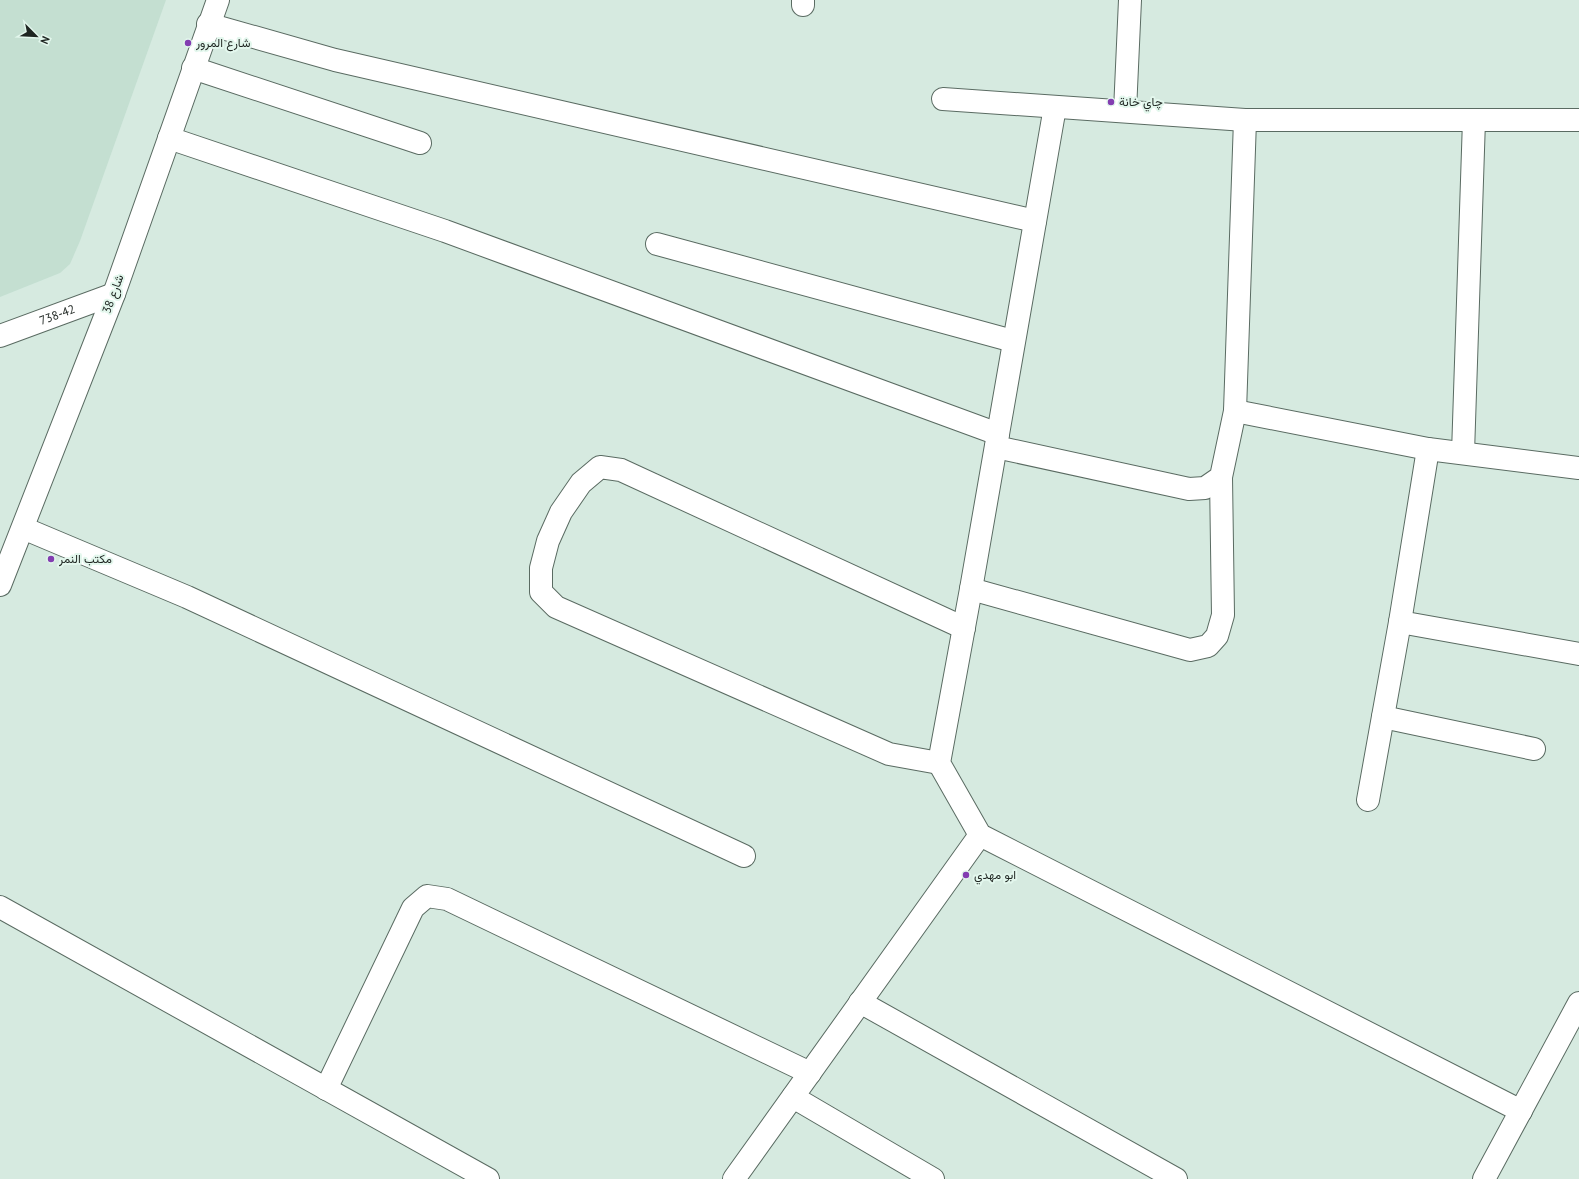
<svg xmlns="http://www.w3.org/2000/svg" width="1579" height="1179" viewBox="0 0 1579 1179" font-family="'PT Sans',Vazirmatn,sans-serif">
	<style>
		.built { fill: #c4dfd1 }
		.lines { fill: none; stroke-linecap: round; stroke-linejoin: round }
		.minor-casing { stroke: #5a6b62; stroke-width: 24 }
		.minor { stroke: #fff; stroke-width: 22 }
		.poi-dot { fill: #833db1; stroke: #e3f7ed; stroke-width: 1.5 }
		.labels { text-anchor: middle; stroke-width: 4; stroke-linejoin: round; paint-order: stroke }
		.poi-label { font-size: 12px; fill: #1e2521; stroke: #e3f7ed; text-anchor: start }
		.street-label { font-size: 12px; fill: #1e2521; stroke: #e3f7ed }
	</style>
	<rect width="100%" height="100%" fill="#d6eae0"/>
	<path class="built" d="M0,0H166L80,241L70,264L60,273L0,297Z"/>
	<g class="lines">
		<defs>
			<g id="minor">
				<path d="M803,5V0"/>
				<path d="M208,24L335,60L1035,221"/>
				<path d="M193,68L420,143"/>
				<path d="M943,99L1245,120H1579"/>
				<path d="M1055,107L971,589L939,763L980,835L1521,1111"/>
				<path d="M1125,111L1130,0"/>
				<path d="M169,138L445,231L998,434"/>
				<path d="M657,244L1013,341"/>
				<path id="s1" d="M0,336L114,294"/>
				<path d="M1235,411L1428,449L1579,468"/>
				<path d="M996,447L1189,489L1205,488L1221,477L1235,411L1245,120"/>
				<path d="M1463,453L1474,120"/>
				<path d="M23,528L187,597L744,856"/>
				<path d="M0,585L114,294L218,0"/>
				<path d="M971,589L1190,650L1208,646L1217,636L1223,615L1221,477"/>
				<path d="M1400,622L1579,654"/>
				<path d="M1383,717L1534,749"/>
				<path d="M939,763L889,754L556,607L541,592V568L548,541L561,512L581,483L600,467L621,470L964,628"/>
				<path d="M1368,800L1400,622L1428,449"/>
				<path d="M0,907L488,1179"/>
				<path d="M860,1002L1176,1179"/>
				<path d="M326,1089L413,908L427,896L447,899L810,1073"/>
				<path d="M793,1097L933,1179"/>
				<path d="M734,1179L980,835"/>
				<path d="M1484,1179L1579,1003"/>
			</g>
		</defs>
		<use href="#minor" class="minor-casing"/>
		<use href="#minor" class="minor"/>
	</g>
	<g class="poi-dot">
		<circle cx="188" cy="43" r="4"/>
		<circle cx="1111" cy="102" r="4"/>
		<circle cx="51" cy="559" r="4"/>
		<circle cx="966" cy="875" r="4"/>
	</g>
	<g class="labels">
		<g class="poi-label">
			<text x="196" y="47">شارع المرور</text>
			<text x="1119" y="106">چاي خانة</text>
			<text x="59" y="563">مكتب النمر</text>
			<text x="974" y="879">ابو مهدي</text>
		</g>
		<g class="street-label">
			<text transform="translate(113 294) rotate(-70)" y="4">شارع 38</text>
			<text dy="4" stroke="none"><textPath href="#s1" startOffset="61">738-42</textPath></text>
		</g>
	</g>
	<g transform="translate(36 36) rotate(114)" stroke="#e3f7ed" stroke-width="3" paint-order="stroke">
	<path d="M0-3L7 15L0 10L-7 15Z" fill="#1e2521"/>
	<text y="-6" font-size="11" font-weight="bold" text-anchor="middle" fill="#1e2521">N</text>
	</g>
</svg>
